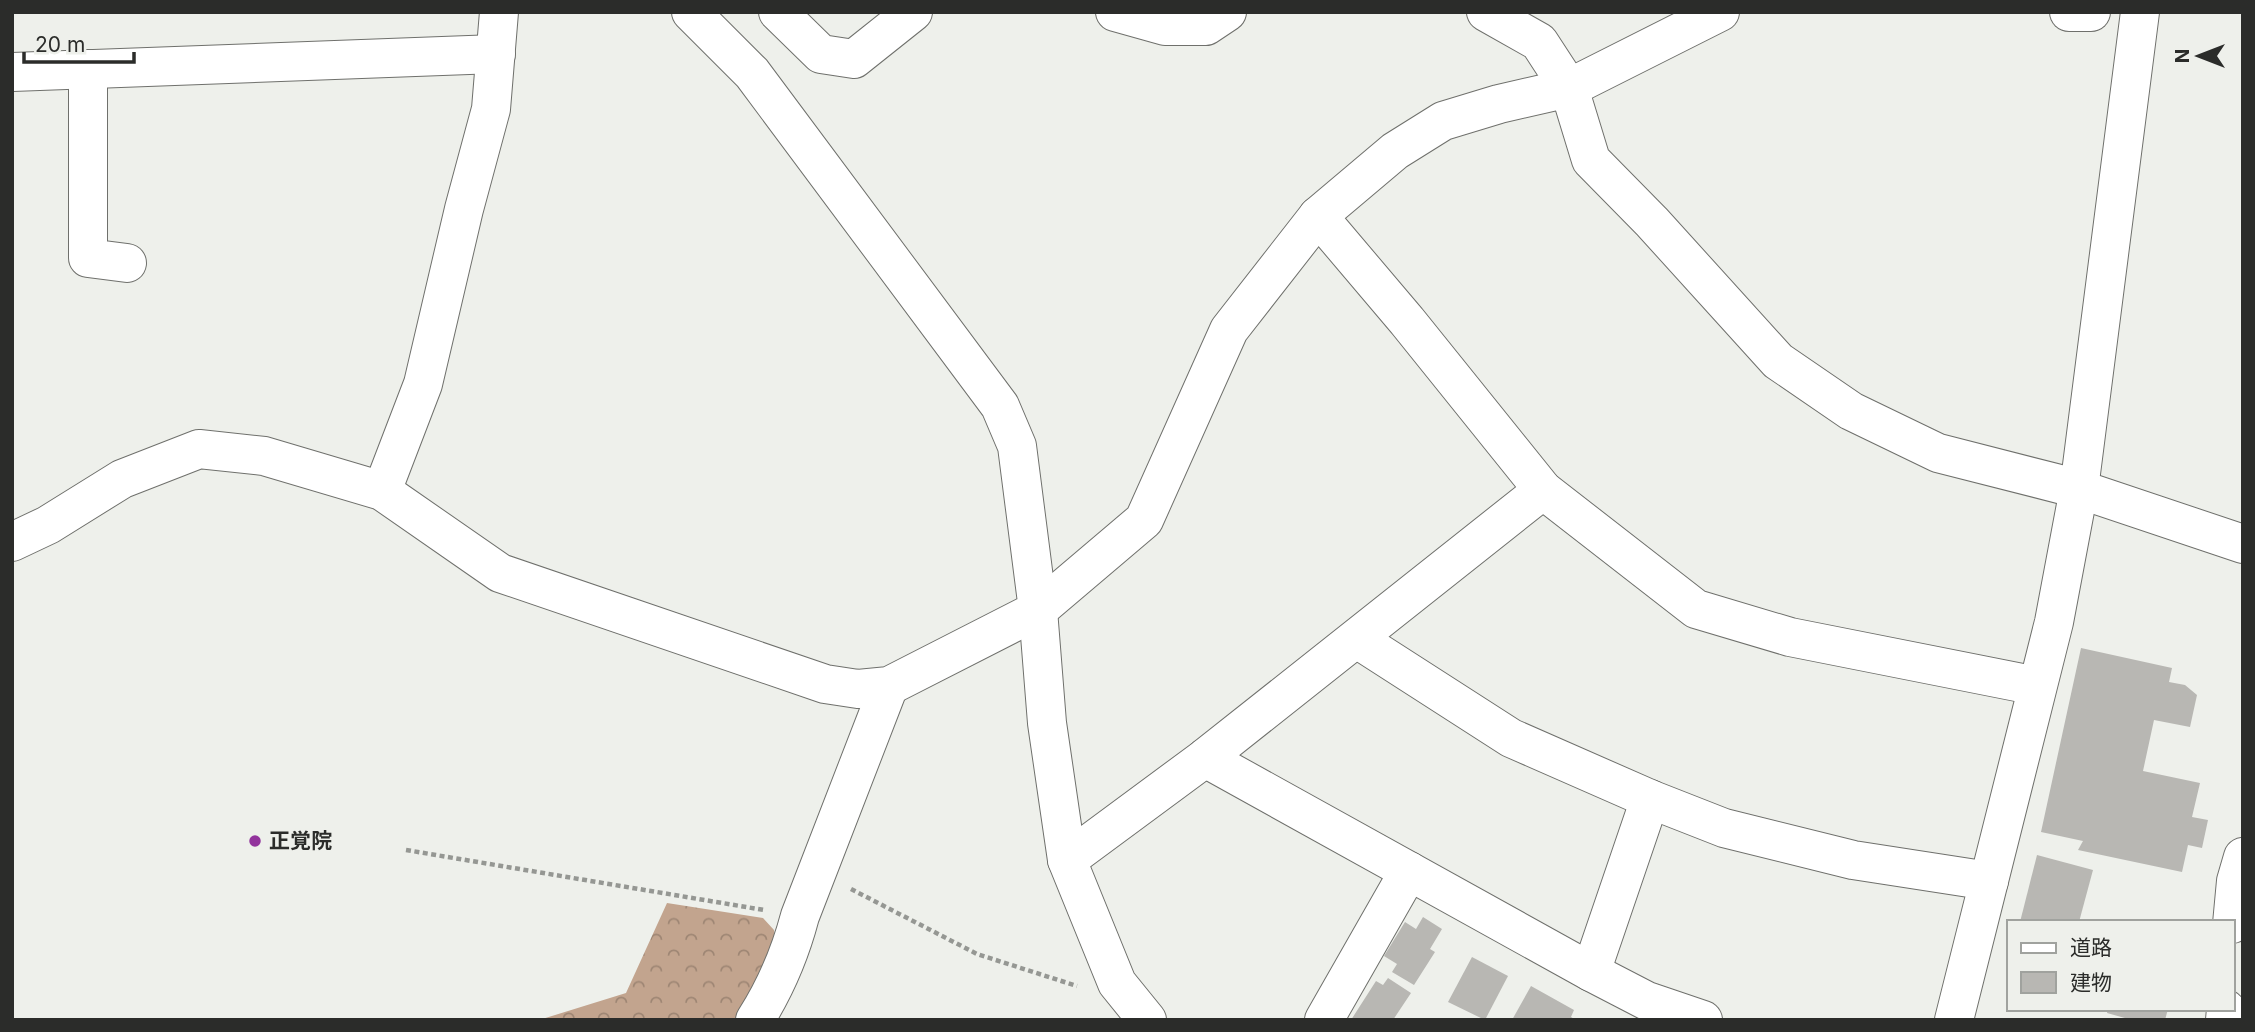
<svg xmlns="http://www.w3.org/2000/svg" width="2255" height="1032" viewBox="0 0 2255 1032" font-family="Inter,'Noto Sans JP',sans-serif">
	<style>
		.forest { fill: url(#forest-crowns) }
		.building { fill: #b8b7b3 }
		.lines { fill: none; stroke-linecap: round; stroke-linejoin: round }
		.minor-casing { stroke: #6f706c; stroke-width: 40 }
		.path { stroke: #959793; stroke-width: 4.5; stroke-dasharray: 5 3.5; stroke-linecap: butt }
		.minor { stroke: #fff; stroke-width: 38 }
		.poi-dot { fill: #92339c; stroke: #eef0eb; stroke-width: 2.5 }
		.labels { text-anchor: middle; stroke-width: 5; stroke-linejoin: round; paint-order: stroke }
		.poi-label { font-size: 21px; font-weight: bold; fill: #2b2c2a; stroke: #eef0eb; text-anchor: start }
	</style>
	<defs>
		<pattern id="forest-crowns" width="20" height="18" patternUnits="userSpaceOnUse" patternTransform="scale(1.75)"><rect width="20" height="18" fill="#c2a48e"/><path d="M2 6a3 3 0 1 1 6 0M12 15a3 3 0 1 1 6 0" fill="none" stroke="#9e8674"/></pattern>
	</defs>
	<rect width="100%" height="100%" fill="#eef0eb"/>
	<path class="forest" d="M667,903L763,918L774,930L778,955L739,1020H539L626,993Z"/>
	<g class="building">
		<path d="M2081,648L2172,668L2169,682L2185,685L2197,695L2190,727L2154,720L2143,771L2200,783L2192,817L2208,820L2202,848L2188,845L2182,872L2078,850L2083,841L2041,832Z"/>
		<path d="M2037,855L2093,870L2079,922H2020Z"/>
		<path d="M1423,917L1442,929L1430,949L1435,952L1414,985L1392,972L1397,964L1384,956L1405,922L1416,929Z"/>
		<path d="M1472,957L1508,976L1485,1020L1448,1002Z"/>
		<path d="M1388,978L1411,993L1393,1020H1351L1376,981L1383,985Z"/>
		<path d="M1531,986L1574,1010L1571,1017L1576,1020H1512Z"/>
		<path d="M2108,1009H2168L2165,1020H2132L2107,1013Z"/>
	</g>
	<g class="lines">
		<defs>
			<g id="minor">
				<path d="M691,12L752,73L1000,406L1017,446L1038,610L1047,723L1067,860L1117,983L1147,1020"/>
				<path d="M778,12L821,54L854,59L913,12"/>
				<path d="M1115,12L1165,26H1206L1227,12"/>
				<path d="M1486,12L1539,42L1569,88L1591,160L1652,222L1778,361L1851,411L1938,453L2079,489L2243,544"/>
				<path d="M2069,12H2091"/>
				<path d="M88,69V258L127,263"/>
				<path d="M12,72L496,54"/>
				<path d="M1318,216L1407,321L1543,490L1696,609L1790,637L2037,686"/>
				<path d="M382,491L423,384L464,209L491,109L499,12"/>
				<path d="M12,542L48,525L122,479L199,449L264,456L382,491L500,573L825,684L858,689L889,686L1038,610L1144,520L1229,330L1318,216L1395,151L1443,121L1499,104L1569,88L1720,12"/>
				<path d="M1357,639L1511,738L1650,799L1724,828L1853,860L1989,881"/>
				<path d="M1205,758L1591,972L1647,1001L1703,1020"/>
				<path d="M1067,860L1205,758L1543,490"/>
				<path d="M2232,924L2236,881L2243,857"/>
				<path d="M1591,972L1650,799"/>
				<path d="M755,1020C776,987 790,954 800,916L889,686"/>
				<path d="M1324,1020L1409,871"/>
				<path d="M1954,1020L2054,622L2079,489L2140,12"/>
				<path d="M2225,1020L2226,1009"/>
			</g>
		</defs>
		<use href="#minor" class="minor-casing"/>
		<g class="path">
			<path d="M406,850L764,910"/>
			<path d="M851,889L977,954L1077,986"/>
		</g>
		<use href="#minor" class="minor"/>
	</g>
	<circle class="poi-dot" cx="255" cy="841" r="7"/>
	<g class="labels">
		<g class="poi-label">
			<text x="269" y="848">正覚院</text>
		</g>
	</g>
	<rect width="2255" height="1032" fill="none" stroke="#2b2c2a" stroke-width="28"/>
	<rect x="2007" y="920" width="228" height="91" fill="#eef0eb" stroke="#a0a29e" stroke-width="2"/>
	<rect x="2021" y="943" width="35" height="10" fill="#ffffff" stroke="#a0a29e" stroke-width="2"/>
	<text x="2070" y="955" font-size="21" fill="#2b2c2a">道路</text>
	<rect x="2021" y="972" width="35" height="21" fill="#b8b7b3" stroke="#a0a29e" stroke-width="2"/>
	<text x="2070" y="990" font-size="21" fill="#2b2c2a">建物</text>
	<g transform="translate(2199 56) rotate(270)" stroke="#eef0eb" stroke-width="5" paint-order="stroke">
	<path d="M0-5L12 26L0 18L-12 26Z" fill="#2b2c2a"/>
	<text y="-10" font-size="19" font-weight="bold" text-anchor="middle" fill="#2b2c2a">N</text>
	</g>
	<path d="M24 52v10h110v-10" fill="none" stroke="#2b2c2a" stroke-width="3.5"/>
	<text x="35" y="52" font-size="21" fill="#2b2c2a" stroke="#eef0eb" stroke-width="5" paint-order="stroke">20 m</text>
</svg>
